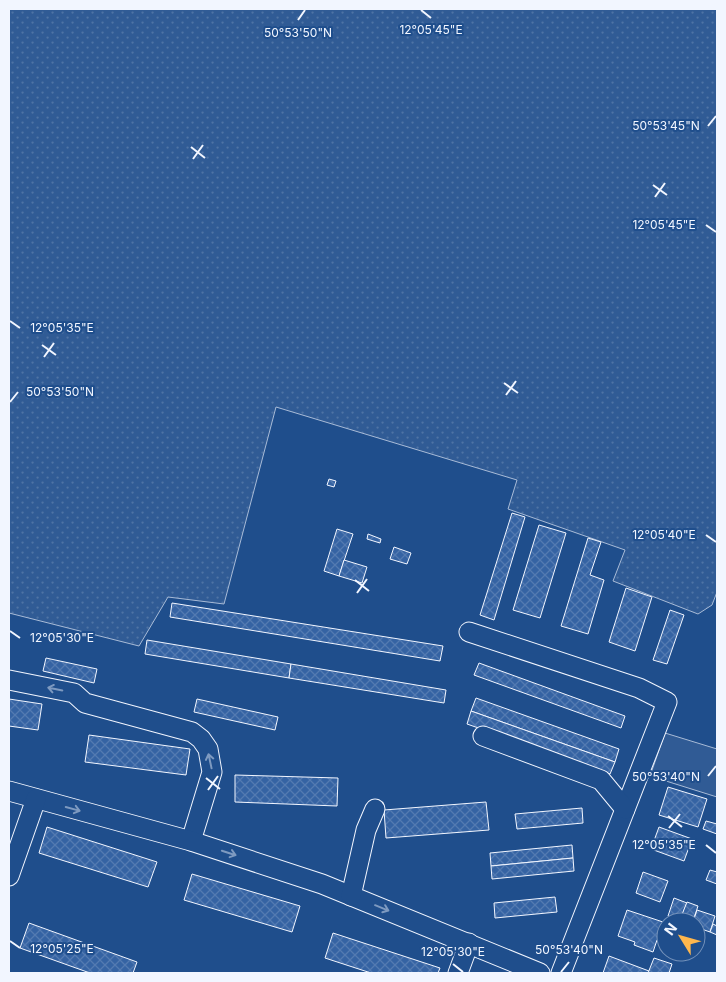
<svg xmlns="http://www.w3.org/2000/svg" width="726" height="982" viewBox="0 0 726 982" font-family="Inter,sans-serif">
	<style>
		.grass { fill: url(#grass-dots); stroke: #a8bbd7 }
		.garden { fill: #305b95; stroke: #a8bbd7 }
		.building { fill: url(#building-cross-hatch); stroke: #f2f6ff }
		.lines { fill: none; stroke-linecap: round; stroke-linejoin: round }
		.minor-casing { stroke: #f2f6ff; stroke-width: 21 }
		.minor { stroke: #1f4e8c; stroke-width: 19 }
		.oneway { stroke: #7e9ac0 }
		.ticks { fill: none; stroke: #f2f6ff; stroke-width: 2 }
		.ticks-label { font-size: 12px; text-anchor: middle; fill: #f2f6ff; stroke: #1f4e8c; stroke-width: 4; stroke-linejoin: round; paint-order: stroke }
	</style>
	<defs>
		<pattern id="grass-dots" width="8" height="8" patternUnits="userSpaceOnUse" patternTransform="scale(1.25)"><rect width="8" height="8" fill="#305b95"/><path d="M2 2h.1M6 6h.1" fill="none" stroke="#4e73a5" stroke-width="1.8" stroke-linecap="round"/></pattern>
		<pattern id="building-cross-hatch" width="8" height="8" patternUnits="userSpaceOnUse" patternTransform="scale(1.25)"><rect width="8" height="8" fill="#3563a3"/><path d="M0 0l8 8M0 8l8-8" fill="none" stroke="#537ab1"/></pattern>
	</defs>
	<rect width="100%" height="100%" fill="#1f4e8c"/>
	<path class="grass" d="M9,9H717V592L712,605L698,614L613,581L625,550L508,509L517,480L276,407L224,604L168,597L139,646L9,613Z"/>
	<path class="garden" d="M665,733L717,749V797L650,776Z"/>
	<g class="building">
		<path d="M329,479L336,481L334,487L327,485Z"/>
		<path d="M512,513L525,517L494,620L480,615Z"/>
		<path d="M539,525L566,533L540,618L513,610Z"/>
		<path d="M337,529L353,534L339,576L324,571Z"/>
		<path d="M368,534L381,539L380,543L367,539Z"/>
		<path d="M588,538L601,542L590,575L604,580L588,634L561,626Z"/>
		<path d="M394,547L411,553L407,564L390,559Z"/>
		<path d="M344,560L367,567L362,583L339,576Z"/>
		<path d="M626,588L652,597L635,651L609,642Z"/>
		<path d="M172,603L443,646L440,661L170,617Z"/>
		<path d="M670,610L684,615L667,664L653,660Z"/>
		<path d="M147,640L291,664L289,678L145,654Z"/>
		<path d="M46,658L97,669L94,683L43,671Z"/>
		<path d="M479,663L625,716L621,728L474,675Z"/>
		<path d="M291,664L446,690L444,703L289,678Z"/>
		<path d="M476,698L619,749L615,762L471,711Z"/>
		<path d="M9,699L42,704L38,730L9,726Z"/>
		<path d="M197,699L278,717L275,730L194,712Z"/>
		<path d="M471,711L615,762L610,774L467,724Z"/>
		<path d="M89,735L190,749L186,775L85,762Z"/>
		<path d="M235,775L338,778L337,806L235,802Z"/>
		<path d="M668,787L707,799L698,827L659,815Z"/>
		<path d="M486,802L489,830L386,838L384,810Z"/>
		<path d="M582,808L583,823L517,829L515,814Z"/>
		<path d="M706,821L717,824V834L703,829Z"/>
		<path d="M47,827L157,862L148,887L39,853Z"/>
		<path d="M659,827L692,839L684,861L651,849Z"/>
		<path d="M572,845L573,858L491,866L490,853Z"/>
		<path d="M573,858L574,871L492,879L491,866Z"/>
		<path d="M710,870L717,872V884L706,880Z"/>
		<path d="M643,872L668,881L660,902L636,893Z"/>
		<path d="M192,874L300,906L292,932L184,900Z"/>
		<path d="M555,897L557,912L495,918L494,903Z"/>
		<path d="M674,898L687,903L680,920L668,916Z"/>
		<path d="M687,902L698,906L693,921L681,917Z"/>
		<path d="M627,910L663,922L662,926L666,928V943L657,940L653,952L634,945L635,942L618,936Z"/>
		<path d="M697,910L715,916L710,932L696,927V922H693Z"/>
		<path d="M29,923L137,962L133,973H90L20,948Z"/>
		<path d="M713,924L717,926V935L710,932Z"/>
		<path d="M333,933L440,968L438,973H371L325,958Z"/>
		<path d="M609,956L649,971L648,973H603Z"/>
		<path d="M654,958L672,964L669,973H648Z"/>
	</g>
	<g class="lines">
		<defs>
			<g id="minor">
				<path d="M469,632L639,688L667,702L561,973"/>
				<path d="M9,680L74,693L85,703L192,732L201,739L208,749L212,772L191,841"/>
				<path d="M483,736L601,780L625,809"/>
				<path d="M9,791L191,841L322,884L540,973"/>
				<path d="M9,876L36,799"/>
				<path d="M351,896L366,830L375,809"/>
				<path d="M458,973L469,943"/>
			</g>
		</defs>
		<use href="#minor" class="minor-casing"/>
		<use href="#minor" class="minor"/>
	</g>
	<defs><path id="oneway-shaft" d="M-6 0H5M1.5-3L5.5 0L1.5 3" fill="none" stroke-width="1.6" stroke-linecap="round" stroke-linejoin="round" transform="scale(1.25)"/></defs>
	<g class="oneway">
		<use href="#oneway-shaft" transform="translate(55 689) rotate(-169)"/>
		<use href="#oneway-shaft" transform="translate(210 761) rotate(-102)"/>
		<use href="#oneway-shaft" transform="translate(73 809) rotate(15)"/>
		<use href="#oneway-shaft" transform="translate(229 853) rotate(18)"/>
		<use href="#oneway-shaft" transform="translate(382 908) rotate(22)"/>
	</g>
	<path class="ticks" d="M421,10L431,18M298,20L305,10M708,126L716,116M191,147L205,158M193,159L203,145M653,185L667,195M655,197L665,183M706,225L716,232M10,321L20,328M42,345L56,355M44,357L54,343M504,383L518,393M506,395L516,381M10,402L18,392M706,535L716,542M355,580L369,591M357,593L367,579M10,631L20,638M708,776L716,766M206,778L220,789M208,790L218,776M668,816L682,827M669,828L680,814M706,845L716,853M10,941L20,948M453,964L463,972M561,972L569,962"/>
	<g class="ticks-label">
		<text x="431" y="34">12°05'45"E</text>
		<text x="298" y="37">50°53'50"N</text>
		<text x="666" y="130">50°53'45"N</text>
		<text x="664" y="229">12°05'45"E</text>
		<text x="62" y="332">12°05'35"E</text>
		<text x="60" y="396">50°53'50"N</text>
		<text x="664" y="539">12°05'40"E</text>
		<text x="62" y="642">12°05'30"E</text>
		<text x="666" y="781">50°53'40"N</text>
		<text x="664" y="849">12°05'35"E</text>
		<text x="62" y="953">12°05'25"E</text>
		<text x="569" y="954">50°53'40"N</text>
		<text x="453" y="956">12°05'30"E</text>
	</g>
	<rect width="726" height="982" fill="none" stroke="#f2f6ff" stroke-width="20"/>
	<g transform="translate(681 937) rotate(307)"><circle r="24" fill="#1f4e8c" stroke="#7391ba"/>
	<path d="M0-4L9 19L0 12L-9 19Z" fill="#ffb74d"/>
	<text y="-8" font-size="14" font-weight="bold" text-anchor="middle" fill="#f2f6ff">N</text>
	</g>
</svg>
